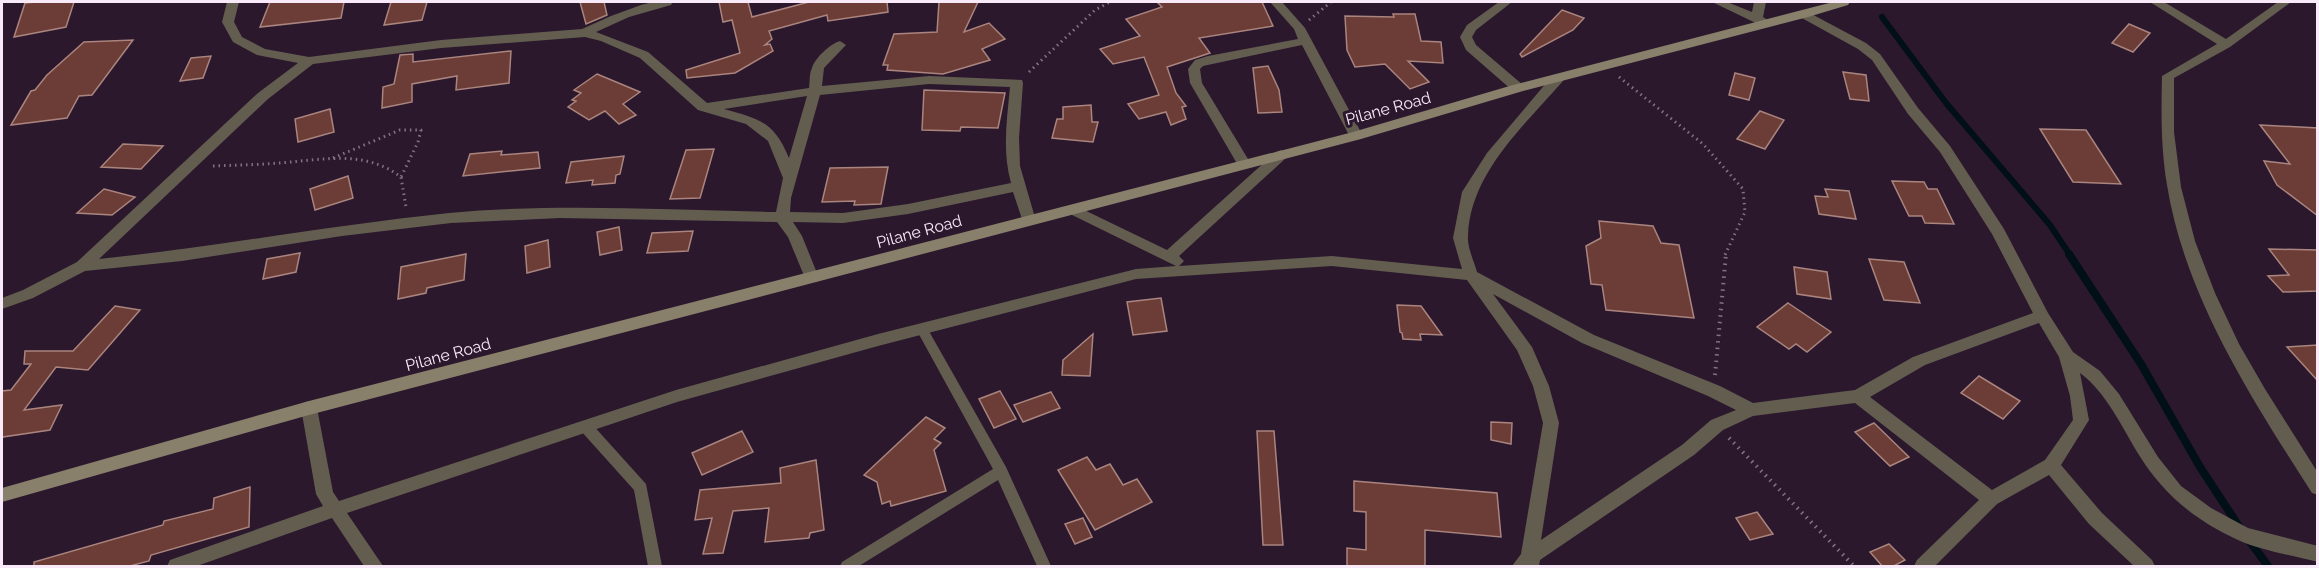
<svg xmlns="http://www.w3.org/2000/svg" width="2319" height="568" viewBox="0 0 2319 568" font-family="Raleway,sans-serif">
	<style>
		.lines { fill: none; stroke-linecap: round; stroke-linejoin: round }
		.stream-far1 { stroke: #010f16; stroke-width: 6 }
		.stream { stroke: #010f16; stroke-width: 8 }
		.building { fill: #6c3c36; stroke: #aa847e; stroke-width: 1.5 }
		.path-far1 { stroke: #837284; stroke-width: 3; stroke-dasharray: 1.5 4; stroke-linecap: butt }
		.path { stroke: #837284; stroke-width: 4; stroke-dasharray: 1.5 5; stroke-linecap: butt }
		.lane { fill: #635d50; fill-rule: evenodd }
		.street { fill: #635d50; fill-rule: evenodd }
		.secondary { fill: #88806b; fill-rule: evenodd }
		.labels { text-anchor: middle; stroke-width: 6; stroke-linejoin: round; paint-order: stroke }
		.street-label { font-size: 16px; fill: #f8eaf8; stroke: #2b182d }
	</style>
	<rect width="100%" height="100%" fill="#2b182d"/>
	<g class="lines">
		<path class="stream-far1" d="M1882,17L1946,103L2050,225L2070,255"/>
		<g class="stream">
			<path d="M2069,254L2141,364L2200,467L2240,528"/>
			<path d="M2248,539L2268,566"/>
		</g>
	</g>
	<g class="building">
		<path d="M36,2H74L66,27L14,37L25,3Z"/>
		<path d="M270,2H344L341,18L260,27Z"/>
		<path d="M391,2H427L422,20L384,25Z"/>
		<path d="M580,2H604L607,15L586,24Z"/>
		<path d="M719,2H748L752,17L809,2H887L888,12L828,21L827,15L769,31L772,39L765,45L770,44L773,51L735,73L687,78L686,70L740,53L732,20L723,22Z"/>
		<path d="M939,2H978L964,32L989,23L1005,39L982,49L990,60L943,74L887,70L888,65H883L894,34L937,32Z"/>
		<path d="M1157,2H1262L1273,26L1199,38L1210,53L1167,67L1176,93L1186,106L1182,107L1186,119L1171,125L1166,112L1139,119L1128,104L1159,95L1144,57L1113,64L1100,49L1140,36L1126,19L1162,7Z"/>
		<path d="M1562,10L1584,18L1573,30L1522,57L1520,54Z"/>
		<path d="M1393,14H1415L1421,41L1441,42L1443,63L1408,61L1429,82L1410,89L1385,64L1355,67L1347,50L1345,16L1394,17Z"/>
		<path d="M2129,24L2150,33L2133,52L2112,43Z"/>
		<path d="M133,40L92,95L79,96L67,118L11,125L31,91L35,90L47,75L84,42Z"/>
		<path d="M511,51L509,83L456,90L457,76L412,84V102L382,108L383,87L394,84L400,55L413,54V62Z"/>
		<path d="M211,56L203,78L180,81L191,58Z"/>
		<path d="M1268,66L1279,90L1282,112L1258,113L1253,68Z"/>
		<path d="M1843,72L1866,75L1869,101L1850,99Z"/>
		<path d="M1735,73L1755,78L1749,100L1729,95Z"/>
		<path d="M597,74L640,92L623,104L636,115L619,124L605,111L589,120L568,107L576,101L572,100L581,93L574,90Z"/>
		<path d="M924,90L1005,93L998,128L961,127L960,131L922,130Z"/>
		<path d="M1091,105L1092,122H1098L1093,142L1052,138L1057,119H1063V107Z"/>
		<path d="M330,109L334,132L298,142L295,119Z"/>
		<path d="M1760,111L1784,120L1765,149L1737,139Z"/>
		<path d="M2260,125L2318,128V216L2277,185L2264,161L2290,164Z"/>
		<path d="M2040,129L2086,130L2121,184L2073,182Z"/>
		<path d="M123,144L163,146L141,169L101,167Z"/>
		<path d="M714,149L700,198L670,199L686,150Z"/>
		<path d="M502,151L501,155L538,152L540,168L463,176L470,154Z"/>
		<path d="M624,156L620,174L616,175L615,183L592,185L593,180L566,183L571,162Z"/>
		<path d="M888,167L881,204L854,205L855,201L822,202L830,168Z"/>
		<path d="M348,176L353,198L315,210L310,189Z"/>
		<path d="M1892,181L1924,182L1928,189H1937L1954,224L1925,223L1922,216H1909Z"/>
		<path d="M104,189L135,197L112,215L77,213Z"/>
		<path d="M1825,189L1849,191L1856,219L1819,214L1815,196L1828,197Z"/>
		<path d="M1599,221L1653,226L1661,243L1679,245L1694,318L1606,310L1602,285L1591,284L1586,246L1601,238Z"/>
		<path d="M619,227L622,250L600,255L597,232Z"/>
		<path d="M693,231L688,251L647,253L652,233Z"/>
		<path d="M548,240L550,267L527,273L525,246Z"/>
		<path d="M2269,249L2318,250V291L2283,292L2268,276L2289,275Z"/>
		<path d="M300,253L296,272L263,279L267,259Z"/>
		<path d="M466,254L464,280L427,288L426,293L398,299L401,267Z"/>
		<path d="M1869,259L1904,262L1920,303L1884,300Z"/>
		<path d="M1794,267L1827,272L1831,299L1797,294Z"/>
		<path d="M1161,298L1167,331L1133,335L1127,302Z"/>
		<path d="M1788,303L1831,332L1807,352L1796,344L1789,349L1757,327Z"/>
		<path d="M1397,305L1421,306L1442,335L1420,334L1421,340L1403,339L1402,333L1400,332Z"/>
		<path d="M115,306L140,310L88,370L56,367L24,410L62,405L50,430L3,437L2,439V391L11,390L31,364H24L25,351H73Z"/>
		<path d="M1093,334L1090,376L1062,375L1063,360Z"/>
		<path d="M2318,345V381L2287,347Z"/>
		<path d="M1979,376L2020,401L2003,419L1961,393Z"/>
		<path d="M1000,391L1016,419L994,428L979,399Z"/>
		<path d="M1051,392L1060,408L1023,422L1014,405Z"/>
		<path d="M926,417L945,428L934,439L941,443L934,450L946,491L891,506L890,501L882,504L877,482L864,475Z"/>
		<path d="M1491,422L1512,423L1511,444L1491,440Z"/>
		<path d="M1874,423L1909,457L1890,466L1855,432Z"/>
		<path d="M742,431L753,452L702,475L692,453Z"/>
		<path d="M1257,431H1274L1283,545H1263Z"/>
		<path d="M1087,457L1096,470L1110,464L1123,485L1137,479L1152,502L1095,530L1058,470Z"/>
		<path d="M816,460L824,530L810,533L809,538L765,542L769,508L733,511L723,553L703,554L712,518L695,520L700,490L781,483L780,468Z"/>
		<path d="M1354,481L1497,493L1501,537L1425,530V567H1347V548L1366,550V512L1354,511Z"/>
		<path d="M250,487L249,527L151,555L149,561L126,567H34V562L163,525L164,521L213,509L214,498Z"/>
		<path d="M1757,512L1773,534L1750,540L1736,518Z"/>
		<path d="M1083,518L1092,537L1075,544L1065,524Z"/>
		<path d="M1889,544L1905,560L1892,567H1883L1870,552Z"/>
	</g>
	<g class="lines">
		<g class="path-far1">
			<path d="M1309,20L1331,2"/>
			<path d="M1029,72L1095,10L1110,2"/>
			<path d="M1619,77L1703,144L1743,189L1745,212L1725,255"/>
			<path d="M333,158L400,130H421L418,142L401,177"/>
			<path d="M213,166C235,165 257,165 279,163C322,160 364,149 401,177L406,207"/>
		</g>
		<g class="path">
			<path d="M1715,375L1726,254"/>
			<path d="M1729,438L1854,566"/>
		</g>
		<g class="lane">
			<path d="M922,324L926,326L1006,467L1051,566H1037L998,480L859,566H840L842,562L993,469L916,329L918,326Z"/>
			<path d="M586,422L591,423L646,484L662,566H648L634,490L581,431L579,427L581,423Z"/>
		</g>
		<g class="street">
			<path d="M227,2H239L234,22L242,37L265,49L309,57L441,40L582,29L611,16L641,5L653,2H673L671,5L629,17L596,32L648,52L707,103L809,88C810,82 809,74 812,68C815,58 830,44 840,41L846,45L824,68L822,86L929,76L1022,80L1023,83L1019,138L1020,166L1036,221L1029,226L1024,225L1013,192L908,214L843,223L793,222L802,236L819,278L817,282H807L805,278L788,237L777,222L560,218L451,223L342,236L182,261L85,271L33,298L2,309V298L23,290L77,262L258,93L298,63L257,55L233,42L222,22ZM585,37L601,41L640,58L698,110L746,124L768,141L783,178L776,212C667,210 557,203 449,213C332,225 216,247 99,259L268,99L313,64L441,48ZM929,84L1010,87C1007,119 1002,151 1011,183L908,204L843,213L790,212L791,198L820,95ZM807,96L789,158C774,122 760,119 724,109Z"/>
			<path d="M1270,2H1282L1305,28L1363,136L1361,139H1351L1302,45L1203,66L1200,69L1202,83L1251,164L1244,169L1239,167L1190,83L1188,69L1195,60L1208,56L1298,39L1294,29Z"/>
			<path d="M1499,2H1512L1476,30L1472,37L1476,45L1523,85L1524,88L1518,92L1513,91L1466,50L1460,37L1467,25Z"/>
			<path d="M1712,2H1727L1752,12L1754,2H1766L1763,17L1772,23L1766,27L1762,26Z"/>
			<path d="M2150,2H2164L2226,39L2278,2H2291L2230,47L2174,78V132L2181,187L2195,241L2215,293L2239,344L2265,389L2318,473V495L2312,493C2252,399 2185,297 2167,185C2161,149 2161,113 2162,76L2217,44Z"/>
			<path d="M1804,10L1866,43L1880,54L1918,108L1950,146L2004,229L2048,313L2073,352L2100,371L2119,394L2158,457L2181,486L2211,508L2248,528L2318,546V562C2292,555 2262,551 2238,540C2196,521 2163,494 2139,455C2122,427 2106,392 2080,373L2089,420L2061,465L2102,513L2152,560L2155,566H2134L2089,524L2049,475L1997,504L1935,566H1914L1917,560L1979,500L1855,403L1753,416L1723,430L1694,455L1540,560L1539,566H1512L1521,554L1543,423L1533,386L1517,350L1467,280L1332,266L1136,279L878,346L677,402L347,513L383,566H364L332,518L197,566H167L170,560L323,506L316,494L301,408L303,403L309,401L315,403L317,408L333,492L339,501L676,390L878,334L1136,269L1176,266L1068,213L1066,210L1068,207H1078L1167,250L1276,152L1281,150L1288,155L1286,158L1179,256L1184,261L1179,266L1332,256L1462,269L1453,238L1462,192L1487,153L1553,75H1563L1564,78L1563,81C1524,126 1470,173 1468,236C1467,247 1474,261 1477,272L1594,335L1720,386L1753,403L1855,390L1913,357L2033,313L1992,234L1940,152L1908,114L1872,60L1858,49L1800,17L1798,14ZM1493,294L1582,343L1708,396L1736,410L1711,420L1682,445L1541,540L1559,423L1549,386L1532,347ZM2039,323L2059,357L2070,396L2073,420L2045,460L1992,490L1870,397L1925,365Z"/>
		</g>
		<path class="secondary" d="M1833,2H1850L1848,5L1808,17L1523,91L1361,139L309,415L2,502V488L309,401L1353,132L1513,85Z"/>
	</g>
	<g class="labels">
		<g class="street-label">
			<text transform="translate(1388 108) rotate(-15)" y="6">Pilane Road</text>
			<text transform="translate(919 231) rotate(-15)" y="6">Pilane Road</text>
			<text transform="translate(448 354) rotate(-15)" y="6">Pilane Road</text>
		</g>
	</g>
	<rect width="2319" height="568" fill="none" stroke="#f8eaf8" stroke-width="6"/>
</svg>
